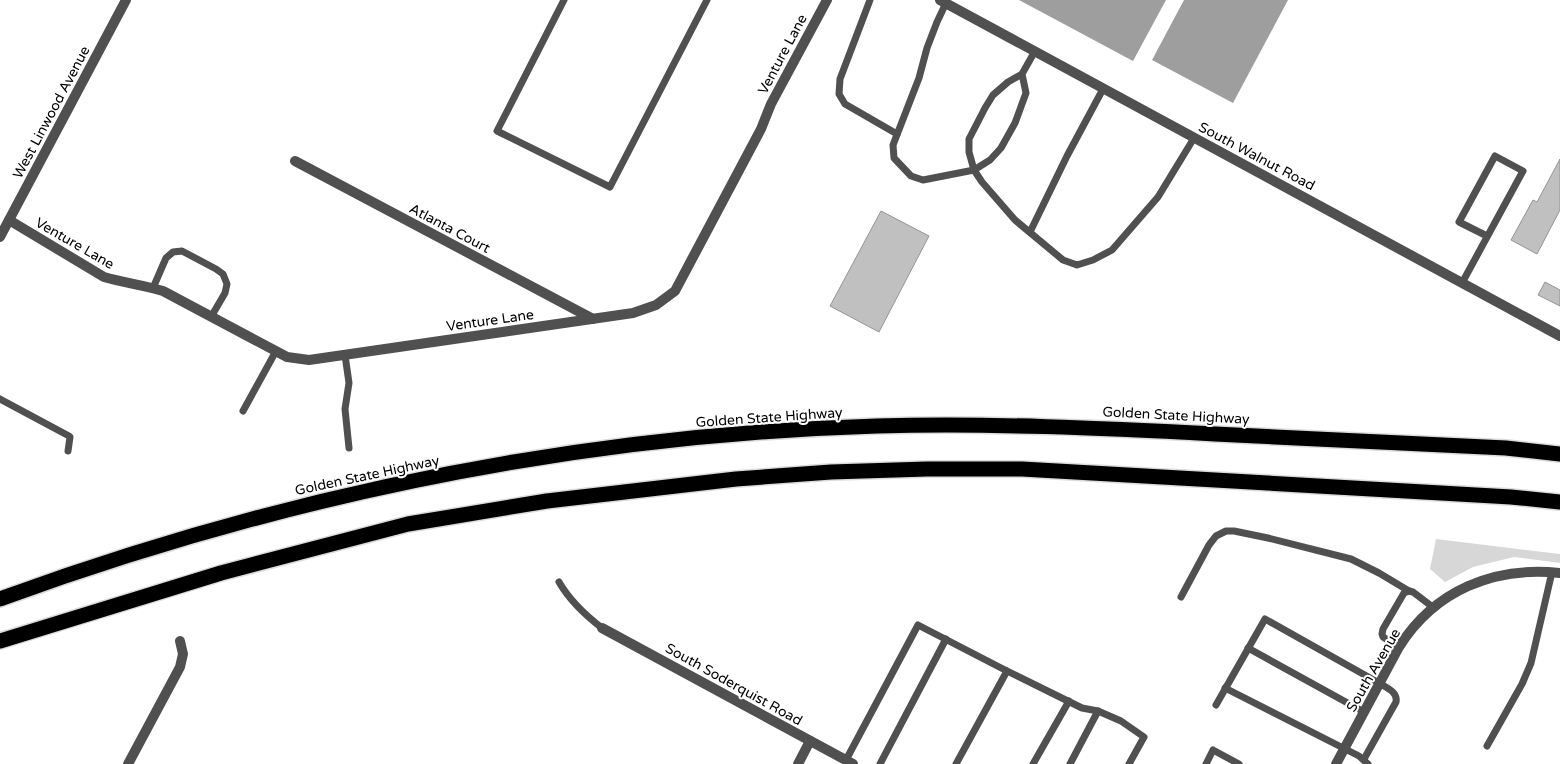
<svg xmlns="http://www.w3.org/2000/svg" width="1560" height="764" viewBox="0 0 1560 764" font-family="'Varela Round',sans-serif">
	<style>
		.green { fill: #d7d7d7 }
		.water { fill: #9e9e9e }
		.building { fill: #c0c0c0; stroke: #949494 }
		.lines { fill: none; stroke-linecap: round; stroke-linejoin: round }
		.highway-casing { stroke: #dbdbdb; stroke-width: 18 }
		.lane { stroke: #505050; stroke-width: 7 }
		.street { stroke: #505050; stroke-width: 10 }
		.highway { stroke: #000; stroke-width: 15 }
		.labels { text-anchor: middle; stroke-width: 4; stroke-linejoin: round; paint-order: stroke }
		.street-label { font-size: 14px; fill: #000; stroke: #fff }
	</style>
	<rect width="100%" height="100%" fill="#fff"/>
	<path class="green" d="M1436,539L1560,554V563L1514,557L1473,567L1445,582L1430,569Z"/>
	<g class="water">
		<path d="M1019,0H1166L1133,61Z"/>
		<path d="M1184,0H1288L1233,103L1152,60Z"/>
	</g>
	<g class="building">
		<path d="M1560,159V210L1537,254L1511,240L1533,200L1537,202Z"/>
		<path d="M881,211L929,236L879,332L830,306Z"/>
		<path d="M1545,282L1560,290V306L1538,295Z"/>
	</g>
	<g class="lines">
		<defs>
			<g id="highway">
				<path d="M0,599C282,496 577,435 877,426C990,423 1102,428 1215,434C1312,438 1409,443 1506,448L1560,454"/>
				<path d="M0,641L221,573L408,524L547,501L736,479L831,472L927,469H1022L1511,497L1560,502"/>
			</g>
		</defs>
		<use href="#highway" class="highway-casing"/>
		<g class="lane">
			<path d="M564,0L497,131L610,187L707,0"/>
			<path d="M870,0L840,79L839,94L845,104L897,134"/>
			<path d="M946,3L937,22L927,48L919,78L893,145L894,158L911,176L923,180L974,170L982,182L1015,220L1063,260L1077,265L1093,260L1112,250L1158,197L1194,138"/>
			<path d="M1022,74L1026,93L1015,123L1001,148L990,160L974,170L969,152V139L985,108L993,95L1008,82L1022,74L1035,51"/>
			<path d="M1030,232L1067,156L1103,89"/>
			<path d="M1462,283L1523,171L1495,156L1459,222L1487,236"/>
			<path d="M153,288L166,258L173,252L182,251L216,269L223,274L227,284L225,293L211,317"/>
			<path d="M345,355L349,383L345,409L349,448"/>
			<path d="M0,399L69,436L70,437L68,451"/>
			<path d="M243,411L276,351"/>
			<path d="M559,582C570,601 585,615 602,628"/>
			<path d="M1181,597L1209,545L1216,536L1226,531H1234L1268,538L1351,559L1379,573L1409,591"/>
			<path d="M1399,647L1383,637L1382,634L1383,629L1404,593L1409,591L1413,592L1434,608"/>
			<path d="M1248,648L1364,712"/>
			<path d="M1225,688L1359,756L1368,764"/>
			<path d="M1216,705L1265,619L1379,683C1387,688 1398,692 1396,702L1364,759"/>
			<path d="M1487,746L1522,684L1531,663L1552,572"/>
			<path d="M846,760L918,625L1007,671L1082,708L1098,711"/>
			<path d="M880,764L946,639"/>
			<path d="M956,764L1007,671"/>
			<path d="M1033,764L1069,701"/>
			<path d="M1070,764L1098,711L1121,721L1144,737L1129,764"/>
			<path d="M1206,764L1213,750L1239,764"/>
		</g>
		<g class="street">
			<path d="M940,0L1560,336"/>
			<path d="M295,161L593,319"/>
			<path d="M9,220L104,277C124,283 144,285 163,291L287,357L309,360L633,313L656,305L675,291L761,129L771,104L827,0"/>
			<path d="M0,237L126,0"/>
			<path d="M602,628L853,764"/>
			<path d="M128,764L180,667L183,654L180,641"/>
			<path d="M798,764L810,741"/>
			<path d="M1336,764L1399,647C1435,590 1494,566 1560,573"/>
		</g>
		<use href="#highway" class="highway"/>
	</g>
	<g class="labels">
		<g class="street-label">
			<text transform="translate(782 54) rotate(-62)" y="5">Venture Lane</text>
			<text transform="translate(51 112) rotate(-62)" y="5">West Linwood Avenue</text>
			<text transform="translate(1257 156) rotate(28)" y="5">South Walnut Road</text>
			<text transform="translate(450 228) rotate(28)" y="5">Atlanta Court</text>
			<text transform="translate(75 243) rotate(30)" y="5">Venture Lane</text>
			<text transform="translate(490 320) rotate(-8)" y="5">Venture Lane</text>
			<text transform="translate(1176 415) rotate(3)" y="5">Golden State Highway</text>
			<text transform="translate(769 417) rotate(-4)" y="5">Golden State Highway</text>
			<text transform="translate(367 475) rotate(-12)" y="5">Golden State Highway</text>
			<text transform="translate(1373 670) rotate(-60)" y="5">South Avenue</text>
			<text transform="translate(734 684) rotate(29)" y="5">South Soderquist Road</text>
		</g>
	</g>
</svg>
